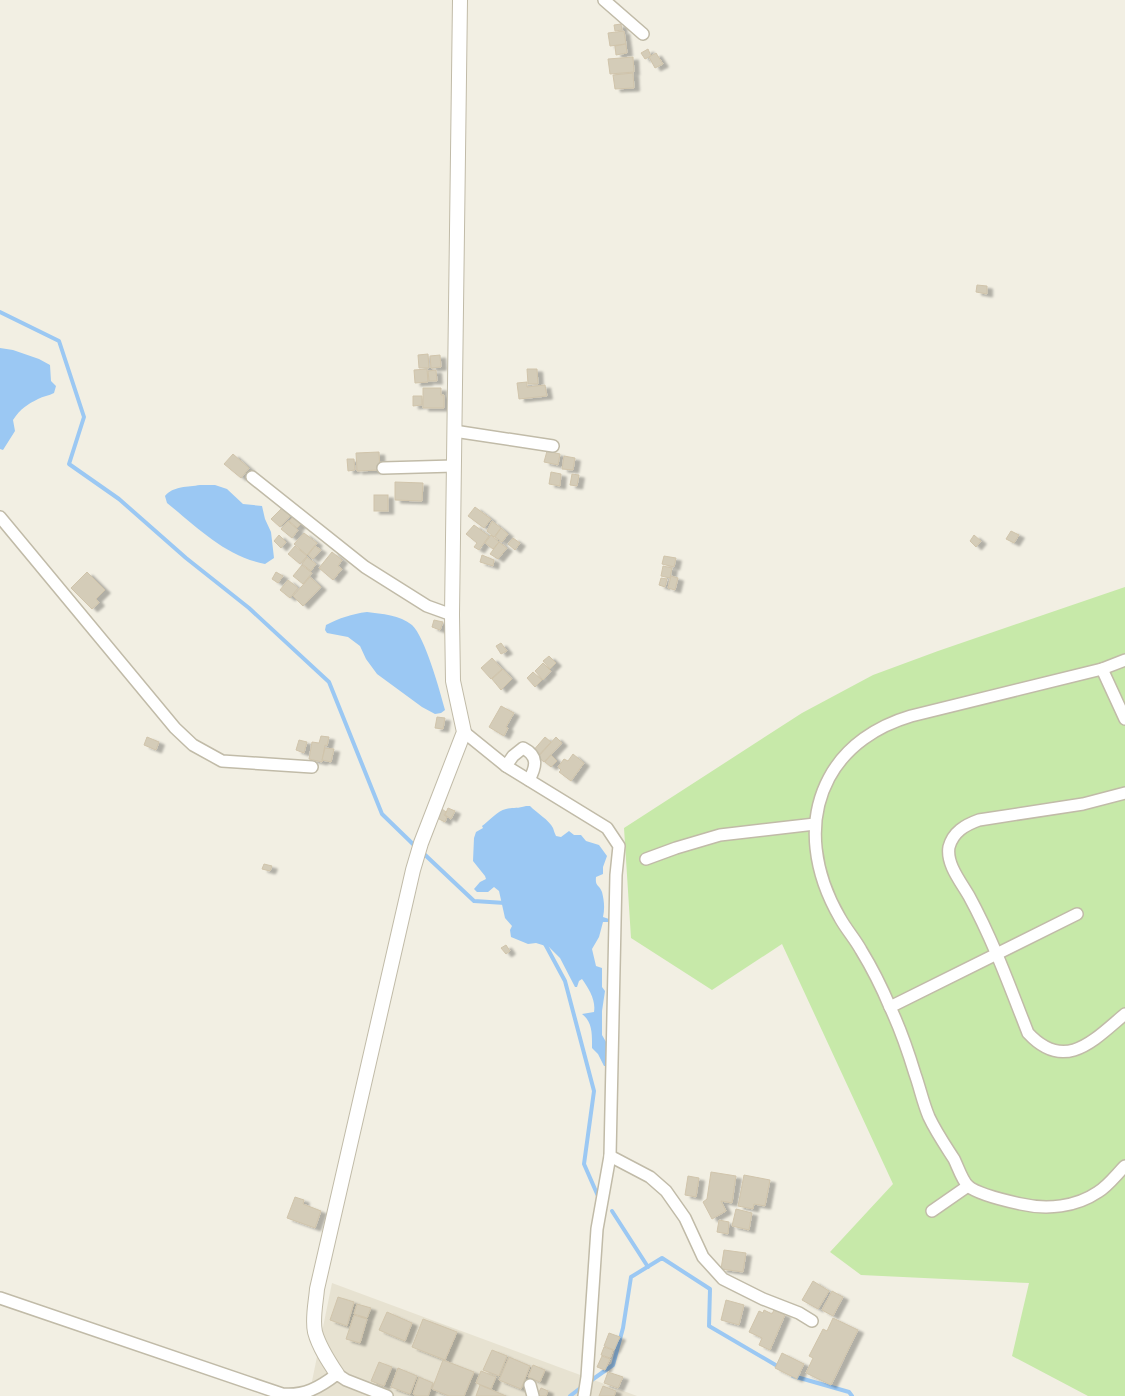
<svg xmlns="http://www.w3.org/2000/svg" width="1125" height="1396" viewBox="0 0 1125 1396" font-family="'Work Sans',sans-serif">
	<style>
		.residential { fill: #e7e2d1 }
		.green { fill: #c7e9a9 }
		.water { fill: #9bc8f3 }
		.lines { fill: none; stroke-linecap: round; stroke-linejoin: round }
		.stream { stroke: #9bc8f3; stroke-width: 4 }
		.building { fill: #d4ccb8; stroke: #d0c4ab; filter: url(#shadow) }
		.minor-casing { stroke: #c1bba8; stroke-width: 14 }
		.tertiary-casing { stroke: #c1bba8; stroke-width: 16 }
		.minor { stroke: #fff; stroke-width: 11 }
		.tertiary { stroke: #fff; stroke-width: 14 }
	</style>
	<defs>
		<filter id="shadow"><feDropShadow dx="5.5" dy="3" stdDeviation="1" flood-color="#0004"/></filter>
	</defs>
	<rect width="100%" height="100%" fill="#f2efe3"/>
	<path class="residential" d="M332,1283L637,1396H309Z"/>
	<path class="green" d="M1125,587V1396H1088L1012,1356L1029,1283L861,1275L830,1252L893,1184L782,944L712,990L631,938L624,828L802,713L873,675L938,651Z"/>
	<g class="water">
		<path d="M0,348L13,350L39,359L50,365L51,381L56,386L54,393C49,396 43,396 38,399C28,404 20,409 13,420L15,431L3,450L0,449Z"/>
		<path d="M200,485H215L227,489L243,504L262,506L265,519L271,532L274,558L265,564C225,556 198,528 167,503L165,496C173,486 188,487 200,485Z"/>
		<path d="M367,612C382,614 400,615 412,625C425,637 440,691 445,710L441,713L435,714L422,707L377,674L366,659L360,646L348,637L327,633L325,630L326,625C340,618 351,614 367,612Z"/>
		<path d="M526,806H530C537,813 549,820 553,828C554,831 555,834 556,836L561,837L569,831L574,835H581L586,841L599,845L607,856L603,867V874L596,877C595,887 599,884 602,892C604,900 605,908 603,917L609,919V922H603L599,937L592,949L596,966L602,968V987L605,991L602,1011V1035L609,1047L610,1066H604L598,1054L592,1048C592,1036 593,1022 582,1014L594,1012C596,1000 589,989 582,979L579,981L577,987H575L560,958L549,947L536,943L528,944L511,937L510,930L512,926L505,918L499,891L494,887L488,892H477L474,889L480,882L486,879L485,876L473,861L474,838L476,832L483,828L482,826C489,821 497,811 506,809C513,807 517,809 526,806Z"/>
	</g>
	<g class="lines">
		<g class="stream">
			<path d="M0,312L59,341L84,417L69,464L119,499L186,558L249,608L329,682L382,814L416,847"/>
			<path d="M422,852L474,901L505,903"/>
			<path d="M544,942L565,981L594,1091L584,1164L598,1196"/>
			<path d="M612,1211L648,1267"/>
			<path d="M793,1376L849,1392L852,1396"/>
			<path d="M589,1382L613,1365L623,1328L631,1277L662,1258L710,1289L709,1326L779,1367"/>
			<path d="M570,1396L583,1386"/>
		</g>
	</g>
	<g class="building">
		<path d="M621,24L622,30L615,31L614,25Z"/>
		<path d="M624,31L626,44L610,46L608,33Z"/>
		<path d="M626,44L627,53L616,55L615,46Z"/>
		<path d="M648,49L651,56L645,59L641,53Z"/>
		<path d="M656,53L663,64L655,68L649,57Z"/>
		<path d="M633,57L634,72L610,74L608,59Z"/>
		<path d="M633,73L634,88L615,89L613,75Z"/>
		<path d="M977,285L987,286V294L976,292Z"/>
		<path d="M428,354L429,368H419L418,355Z"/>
		<path d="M440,355L441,367L431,368L430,356Z"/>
		<path d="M427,369L428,382L415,383L414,370Z"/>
		<path d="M527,369H537L538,384H528Z"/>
		<path d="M436,370L437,381H429L428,371Z"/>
		<path d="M527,382V387L545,385L547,396L519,399L517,383Z"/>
		<path d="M423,388H441V395H444V408H423Z"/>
		<path d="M413,396H422V405L413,406Z"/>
		<path d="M547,451L560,454L558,465L544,462Z"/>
		<path d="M379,452L380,470L357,471L356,453Z"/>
		<path d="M233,454L249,468L241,478L224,464Z"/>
		<path d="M564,456L575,458L573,470L562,469Z"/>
		<path d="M347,459H354L355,470L348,471Z"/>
		<path d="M551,472L561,474L560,486L549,484Z"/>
		<path d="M572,474L579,475L577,486L570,485Z"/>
		<path d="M395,482L423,483L422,501L395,500Z"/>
		<rect x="374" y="495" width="14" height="16"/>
		<path d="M475,507L491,519L484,528L468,516Z"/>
		<path d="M282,508L290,516L280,527L271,519Z"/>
		<path d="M293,517L301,524L297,528L289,521Z"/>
		<path d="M288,521L298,530L292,538L281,529Z"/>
		<path d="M492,521L501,528L494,537L487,531Z"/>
		<path d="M474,525L489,536L479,550L474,547L477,543L466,534Z"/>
		<path d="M501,528L508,534L502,542L495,537Z"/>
		<path d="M1011,531L1019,535L1014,543L1006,539Z"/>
		<path d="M304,533L317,543L307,555L294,544Z"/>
		<path d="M279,535L286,542L281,548L274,541Z"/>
		<path d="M491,535L499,542L493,549L485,543Z"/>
		<path d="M974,535L981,541L976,547L970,541Z"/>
		<path d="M513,538L520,543L515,550L508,544Z"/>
		<path d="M499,542L507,548L498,559L490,554Z"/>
		<path d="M295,546L307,556L300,564L288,554Z"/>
		<path d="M315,546L321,550L313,559L308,555Z"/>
		<path d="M332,552L342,560L338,566L342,569L333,580L319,568Z"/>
		<path d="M482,555L494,560L493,566L480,562Z"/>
		<path d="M664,556L676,558L674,567L662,564Z"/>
		<path d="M307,557L316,564L311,571L302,564Z"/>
		<path d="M302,565L312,573L303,584L293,576Z"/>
		<path d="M663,566L672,568L670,578L661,576Z"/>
		<path d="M87,572L105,590L96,599L99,603L92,609L71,588Z"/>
		<path d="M276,572L283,576L278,583L272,579Z"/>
		<path d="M671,576L678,578L675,590L668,588Z"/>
		<path d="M310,577L321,587L303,606L293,596Z"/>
		<path d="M661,578L667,579L665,587L659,585Z"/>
		<path d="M288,580L298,588L290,598L280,590Z"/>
		<path d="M434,620L443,622L440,630L432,627Z"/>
		<path d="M501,643L507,651L501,654L496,646Z"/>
		<path d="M549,656L556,663L550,669L543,661Z"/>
		<path d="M492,658L502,669L491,679L481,668Z"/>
		<path d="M543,663L551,671L543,680L535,671Z"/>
		<path d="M503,669L512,679L501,690L492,679Z"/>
		<path d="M533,672L542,680L535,687L527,678Z"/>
		<path d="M501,706L514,713L506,727L508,728L504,736L489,727Z"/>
		<path d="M437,717L445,718L443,729L435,728Z"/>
		<path d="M321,736L329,737L327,746L325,745L322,762L309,759L312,742L319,743Z"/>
		<path d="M147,737L159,742L156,750L144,745Z"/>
		<path d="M545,737L551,742L537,757L532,752Z"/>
		<path d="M556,737L562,743L544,762L538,757Z"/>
		<path d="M299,740L307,742L304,753L296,750Z"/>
		<path d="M325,748L334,749L331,762L322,760Z"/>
		<path d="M573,754L584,763L571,781L559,772L561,770L558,767L564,759L568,761Z"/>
		<path d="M551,755L557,761L551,767L545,762Z"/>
		<path d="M448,808L455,811L451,819L445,815Z"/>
		<path d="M442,809L446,812L444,815L447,817L445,822L437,818Z"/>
		<path d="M264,864L272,866L270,871L262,869Z"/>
		<path d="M506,945L510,951L506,954L501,948Z"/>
		<path d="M711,1172L736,1176L732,1203L721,1201L726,1211L712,1219L703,1202L707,1199Z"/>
		<path d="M744,1175L770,1180L765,1206L754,1204L753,1209L738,1206Z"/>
		<path d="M688,1176L699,1178L696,1197L685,1195Z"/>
		<path d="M295,1197L304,1200L303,1204L321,1211L315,1228L287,1218Z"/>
		<path d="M736,1209L752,1213L749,1230L732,1226Z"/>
		<path d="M719,1220L729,1222L728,1234L717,1232Z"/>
		<path d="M724,1250L746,1253L743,1272L721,1269Z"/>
		<path d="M813,1281L829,1291L818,1309L802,1300Z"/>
		<path d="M832,1291L843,1297L833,1316L822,1310Z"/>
		<path d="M338,1297L354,1302L347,1326L330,1320Z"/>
		<path d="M726,1300L744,1305L739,1325L721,1320Z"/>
		<path d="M357,1304L371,1308L367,1318L354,1314Z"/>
		<path d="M764,1310L772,1314L774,1310L785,1315L770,1350L759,1345L762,1338L749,1332L759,1311L763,1313Z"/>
		<path d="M387,1312L412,1323L405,1341L379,1330Z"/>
		<path d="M354,1315L367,1319L360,1343L346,1339Z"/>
		<path d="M833,1318L858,1330L831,1385L806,1373L813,1358L809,1356L823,1329L827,1331Z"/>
		<path d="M423,1319L457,1332L445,1360L412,1347Z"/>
		<path d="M609,1333L620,1337L614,1350L604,1346Z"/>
		<path d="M604,1347L613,1350L610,1358L601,1355Z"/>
		<path d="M492,1350L507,1356L499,1376L483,1370Z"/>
		<path d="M782,1353L804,1364L797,1379L775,1368Z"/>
		<path d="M602,1356L610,1359L605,1370L597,1367Z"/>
		<path d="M509,1357L530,1366L521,1389L499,1380Z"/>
		<path d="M443,1360L474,1372L464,1396H449L432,1389Z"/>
		<path d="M379,1362L392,1367L384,1386L371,1381Z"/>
		<path d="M533,1365L545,1370L540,1382L528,1377Z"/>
		<path d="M398,1368L417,1376L410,1394L391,1387Z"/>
		<path d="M481,1371L496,1377L491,1389L476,1383Z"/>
		<path d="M608,1372L623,1377L618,1388L604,1383Z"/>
		<path d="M419,1377L433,1383L428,1396H417L413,1394Z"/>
		<path d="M480,1385L506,1396H476Z"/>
		<path d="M603,1386L616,1391L614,1396H599Z"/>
		<path d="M541,1388L548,1391L546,1396H537Z"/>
	</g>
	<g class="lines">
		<defs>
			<g id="minor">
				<path d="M604,0L643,34"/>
				<path d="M454,431L553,446"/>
				<path d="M383,468L454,466"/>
				<path d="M252,477L365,567L427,606L452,615"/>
				<path d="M0,517L175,728L193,745L222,761L312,767"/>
				<path d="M1125,660L1102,669L911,716C877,726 846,746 829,778C805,823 815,875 840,918C846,929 855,939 861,950C872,968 882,988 890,1007C900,1028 908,1051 915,1074C920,1088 923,1103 929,1117C936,1132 945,1145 954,1159C958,1167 962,1180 968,1186C979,1195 1007,1201 1021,1204C1047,1210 1076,1207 1098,1192C1108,1186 1116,1175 1125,1166"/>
				<path d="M1102,669L1125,719"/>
				<path d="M464,732L506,766L607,828L619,846L616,875L610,1156L597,1229L587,1377L584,1396"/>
				<path d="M506,766L513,756L523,748C539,756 536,767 529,780"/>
				<path d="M1125,793L1083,804L979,820C965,825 953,832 949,847C946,864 961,882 969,896C993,940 1010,987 1028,1033C1065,1073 1094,1040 1125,1014"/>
				<path d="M646,859L676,848L720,835L815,824"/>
				<path d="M890,1007L1077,914"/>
				<path d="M610,1156L650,1177L666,1191L685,1218L703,1257L723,1279L763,1299L799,1313L812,1321"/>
				<path d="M932,1211L968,1186"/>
				<path d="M0,1298L282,1394C304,1396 319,1388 337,1374L346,1380L387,1396"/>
				<path d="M530,1385L533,1396"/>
			</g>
			<path id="tertiary" d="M337,1374C329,1362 319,1347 315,1332C312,1319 316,1302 317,1289L413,870L421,843L464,732L453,681L452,615L460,0"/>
		</defs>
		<use href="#minor" class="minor-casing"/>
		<use href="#tertiary" class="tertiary-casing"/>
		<use href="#minor" class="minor"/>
		<use href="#tertiary" class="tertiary"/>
	</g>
</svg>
